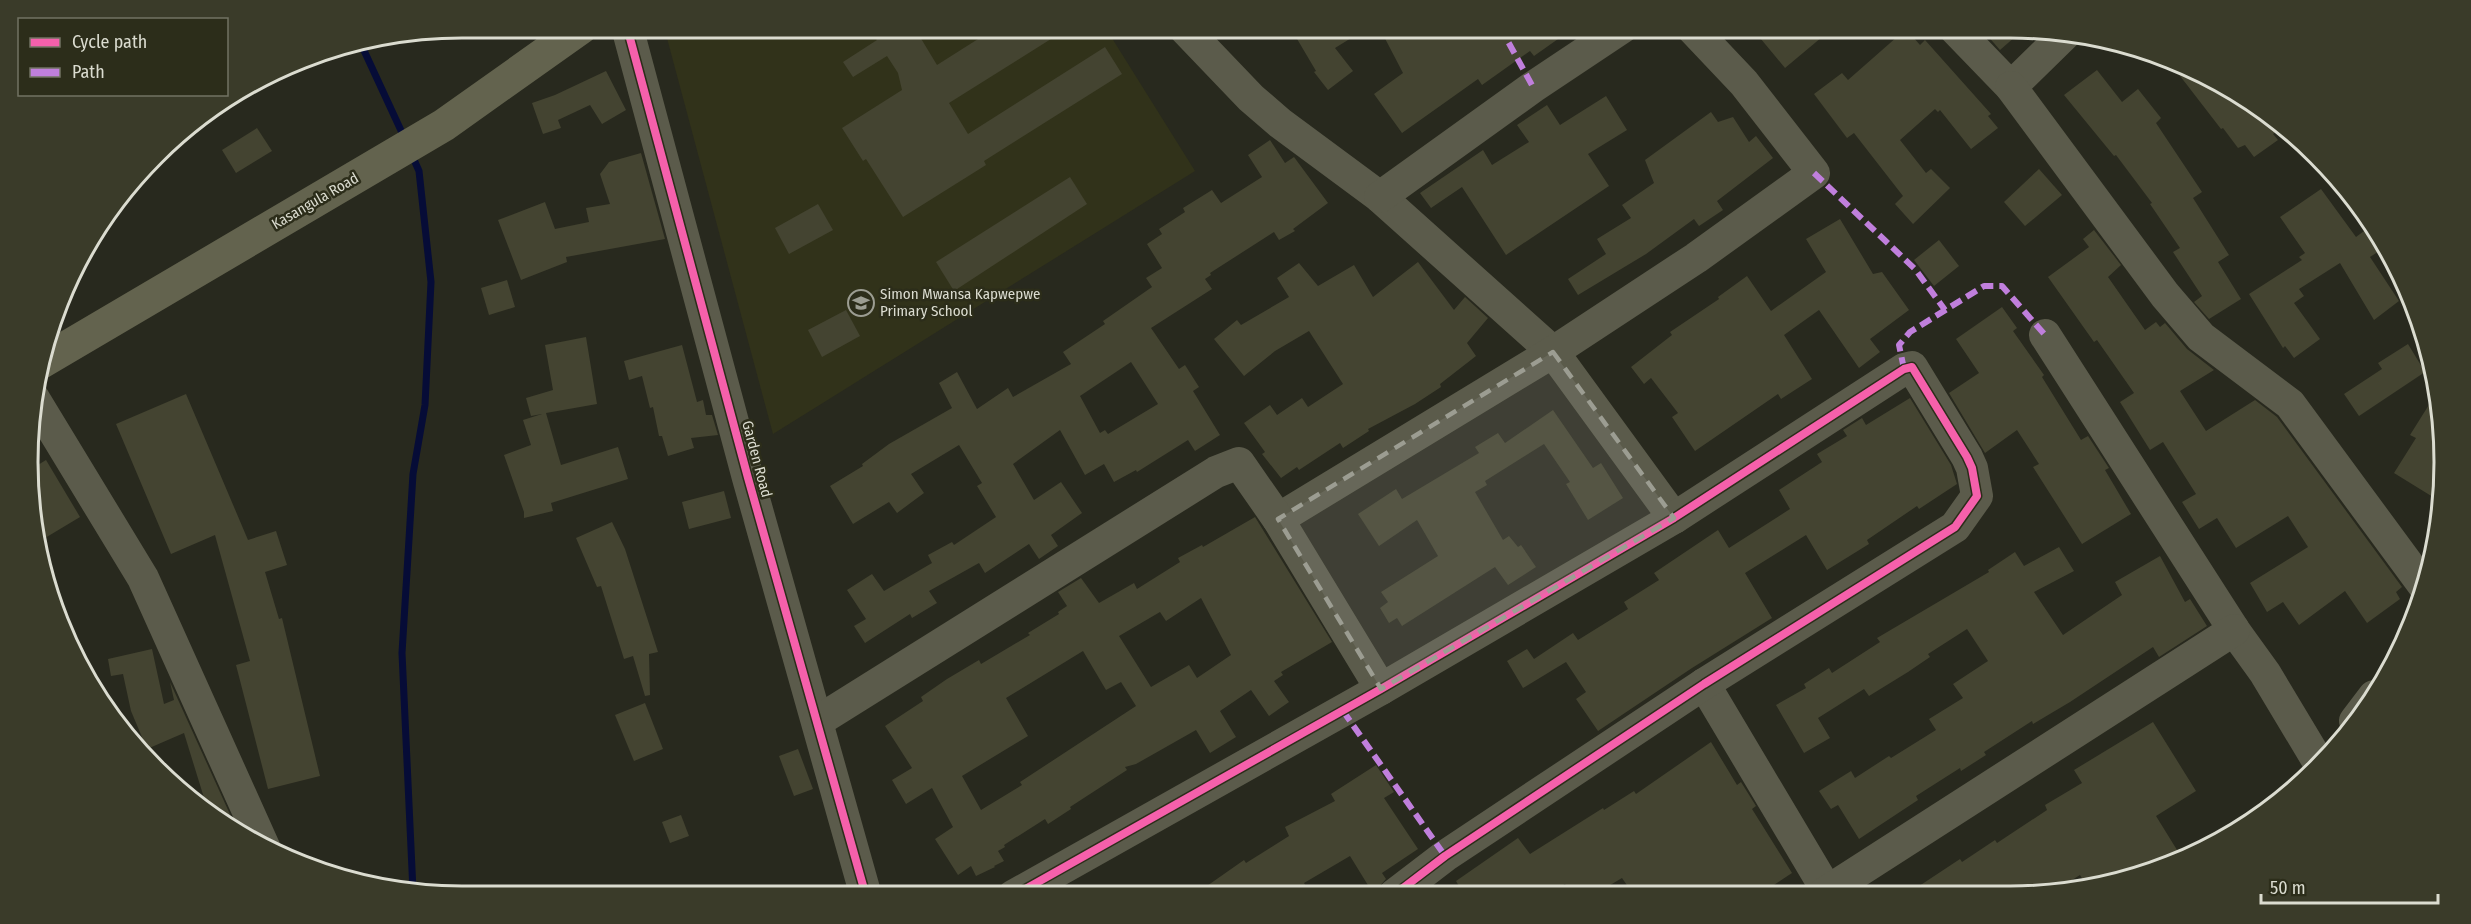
<svg xmlns="http://www.w3.org/2000/svg" width="2471" height="924" viewBox="0 0 2471 924" font-family="'Fira Sans Condensed',sans-serif">
	<style>
		.built { fill: #31321a }
		.lines { fill: none; stroke-linecap: round; stroke-linejoin: round }
		.stream { stroke: #060c37; stroke-width: 7 }
		.building { fill: #444431; fill-rule: evenodd }
		.minor { stroke: #5b5b4b; stroke-width: 32 }
		.major { stroke: #63634e; stroke-width: 33 }
		.quiet { stroke: #c07fdc; stroke-width: 6; stroke-dasharray: 12 6; stroke-linecap: butt }
		.cycleway-casing { stroke: #2c2d1a; stroke-width: 11 }
		.cycleway { stroke: #f560ab; stroke-width: 8 }
		.marked { fill: #9c9d92; fill-opacity: 0.2; stroke: #9c9d92; stroke-width: 4.5; stroke-dasharray: 12 8; stroke-linejoin: round }
		.labels { text-anchor: middle; stroke-width: 5; stroke-linejoin: round; paint-order: stroke }
		.street-label { font-size: 15px; fill: #dbdcd0; stroke: #2c2d1a }
		.poi-label { font-size: 15px; fill: #dbdcd0; stroke: #2c2d1a; text-anchor: start }
		.rim { fill: none; stroke: #dbdcd0; stroke-width: 3 }
	</style>
	<rect width="100%" height="100%" fill="#28291e"/>
	<path class="built" d="M664,27H1105L1195,171L773,434Z"/>
	<g class="lines">
		<g class="stream">
			<path d="M361,44L404,137"/>
			<path d="M411,153L419,171L431,282L425,405L413,474L402,653L413,891"/>
		</g>
	</g>
	<g class="building">
		<path d="M893,27H914L937,65L997,27H1070L949,103L968,134L1105,47L1122,74L984,161L986,165L903,217L866,159L863,161L842,128L902,90L898,73L887,56L853,77L843,62L877,40L875,38Z"/>
		<path d="M1290,27H1369L1335,48L1353,71L1328,90L1314,72L1316,71Z"/>
		<path d="M1379,27H1575L1534,56L1530,51L1482,85L1478,79L1402,133L1374,94L1403,73Z"/>
		<path d="M1751,27H1834L1785,68Z"/>
		<path d="M1980,27H2009L2024,29L2000,50Z"/>
		<path d="M1906,29L1920,45L1925,40L1991,114L1988,116L1998,128L1971,149L1940,110L1938,112L1935,109L1900,140L1926,173L1931,169L1950,188L1913,224L1895,204L1903,196L1854,133L1847,138L1814,94L1842,73L1848,80Z"/>
		<path d="M2167,59L2202,72L2269,114L2280,129L2273,134L2278,140L2254,157L2245,145L2238,148L2223,128L2221,129Z"/>
		<path d="M2097,70L2122,102L2138,89L2161,118L2156,123L2202,192L2193,198L2229,255L2218,262L2241,299L2209,319L2194,302L2202,296L2173,252L2180,248L2150,204L2152,203L2116,155L2114,156L2064,95Z"/>
		<path d="M606,71L626,110L602,124L590,105L558,120L561,128L543,134L532,103L555,95Z"/>
		<path d="M1606,96L1627,130L1588,154L1609,186L1506,255L1462,187L1431,208L1420,193L1483,150L1492,165L1529,142L1517,125L1547,105L1560,125Z"/>
		<path d="M1711,112L1718,122L1733,117L1749,142L1756,136L1773,158L1717,201L1723,210L1699,226L1694,219L1646,254L1578,295L1568,279L1606,254L1597,239L1631,218L1622,205L1654,183L1645,160Z"/>
		<path d="M257,128L272,151L236,173L222,150Z"/>
		<path d="M1270,140L1285,163L1294,157L1328,203L1293,229L1295,231L1279,240L1274,232L1210,273L1211,275L1205,279L1212,289L1151,328L1179,369L1185,365L1199,387L1193,391L1220,435L1195,451L1188,440L1137,472L1136,470L1114,482L1104,464L1085,475L1060,430L1013,464L1034,500L1061,482L1082,513L1051,535L1058,546L1039,559L1029,544L985,573L979,563L929,591L937,603L912,618L910,614L865,643L854,626L866,619L847,590L872,574L884,591L932,563L928,555L952,542L954,545L996,517L977,486L982,483L959,445L911,474L924,493L897,513L889,502L853,524L830,486L863,466L862,464L889,444L952,408L939,383L957,372L977,409L1008,388L1013,397L1071,364L1063,352L1105,324L1103,321L1152,287L1146,278L1162,268L1147,244L1162,234L1159,229L1185,212L1183,208L1212,190L1221,203L1262,177L1248,155ZM1131,362L1158,404L1108,434L1105,430L1100,433L1080,396Z"/>
		<path d="M641,153L665,239L566,257L567,262L521,280L498,220L545,202L555,229L589,222L586,208L610,204L600,174L609,162Z"/>
		<path d="M2039,169L2062,195L2025,226L2004,202Z"/>
		<path d="M1070,177L1087,204L954,291L936,262Z"/>
		<path d="M2321,189L2356,237L2372,225L2386,245L2387,246L2370,257L2399,301L2374,320L2340,263L2299,289L2304,296L2294,303L2320,339L2294,358L2285,346L2283,348L2249,294L2302,260L2299,257L2305,253L2280,217Z"/>
		<path d="M818,204L833,230L789,254L775,228Z"/>
		<path d="M1840,219L1873,274L1882,272L1909,310L1870,339L1880,352L1859,368L1819,310L1784,335L1812,379L1781,399L1778,394L1695,451L1672,417L1678,413L1651,378L1644,384L1631,367L1672,335L1670,332L1719,299L1718,297L1747,276L1771,311L1826,272L1806,239Z"/>
		<path d="M2094,230L2121,265L2108,277L2145,330L2156,322L2160,327L2165,323L2187,349L2214,370L2180,391L2206,431L2255,400L2277,417L2402,587L2396,592L2400,599L2367,623L2345,591L2299,625L2283,602L2267,612L2250,583L2308,547L2288,516L2236,548L2217,518L2199,529L2182,502L2196,494L2163,442L2150,450L2120,402L2134,393L2097,340L2094,342L2048,277L2089,247L2083,239Z"/>
		<path d="M1939,240L1959,266L1934,286L1914,260Z"/>
		<path d="M1418,262L1454,310L1465,297L1488,318L1467,343L1476,356L1440,384L1441,387L1415,404L1368,429L1369,431L1343,448L1340,443L1299,470L1297,467L1281,478L1262,454L1265,452L1244,423L1270,405L1277,415L1302,398L1308,407L1343,384L1309,331L1275,351L1244,376L1214,339L1237,320L1241,325L1289,297L1277,278L1299,263L1318,286L1354,265L1373,297Z"/>
		<path d="M507,280L515,307L489,315L481,288Z"/>
		<path d="M2002,307L2017,328L2013,331L2044,375L2042,377L2081,440L2088,436L2109,468L2105,470L2131,514L2082,544L2033,467L2039,464L2017,430L1985,453L1949,393L1979,373L1956,339Z"/>
		<path d="M846,310L860,336L822,357L808,330Z"/>
		<path d="M586,337L597,404L546,413L561,465L618,447L628,479L551,503L553,511L524,518V512L504,455L531,445L523,420L542,414L531,416L526,398L553,390L545,345Z"/>
		<path d="M2408,344L2425,372L2359,416L2344,394L2382,369L2378,363Z"/>
		<path d="M682,345L697,402L703,400L706,415H712L718,435L691,438L694,448L668,456L662,436H659L653,407L650,408L642,376L629,380L624,361Z"/>
		<path d="M2437,392L2440,406L2443,491L2441,502L2394,473L2416,438L2410,435Z"/>
		<path d="M186,394L248,540L276,531L287,565L265,572L279,619L282,618L320,776L268,789L236,665L250,661L215,535L171,554L116,424Z"/>
		<path d="M1910,398L1951,465L1957,484L1919,509L1917,506L1867,540L1869,544L1827,570L1806,535L1745,573L1772,618L1692,668L1598,731L1576,699L1586,692L1566,662L1523,688L1507,661L1527,649L1534,659L1573,633L1578,640L1628,609L1624,602L1659,580L1654,573L1718,530L1729,548L1790,509L1779,490L1822,462L1817,454L1847,436L1843,430L1862,418L1866,425Z"/>
		<path d="M1553,410L1593,468L1601,463L1623,498L1588,520L1566,484L1570,482L1544,444L1485,481L1487,485L1475,492L1503,540L1509,536L1518,547L1521,545L1536,567L1508,585L1495,567L1402,626L1397,618L1389,623L1380,608L1388,602L1381,592L1438,556L1417,520L1379,546L1358,514L1396,489L1402,499L1479,453L1475,447L1498,433L1505,443Z"/>
		<path d="M46,460L80,517L35,544L33,468Z"/>
		<path d="M724,491L731,518L689,529L682,502Z"/>
		<path d="M1255,517L1332,642L1281,672L1283,675L1274,681L1289,702L1269,716L1251,690L1220,711L1236,737L1210,753L1196,730L1136,764L1125,767L1127,770L1070,807L1071,809L1048,824L1045,819L1004,845L1005,847L998,851L1004,861L994,866L995,867L976,876L971,866L958,875L935,839L953,827L932,788L906,804L892,780L912,768L885,726L923,701L921,697L947,679L979,660L981,664L1030,635L1028,633L1059,614L1058,612L1067,606L1058,592L1081,578L1099,603L1134,583L1137,589L1180,562L1178,558L1202,545L1203,547ZM1201,598L1231,655L1197,678L1189,665L1151,687L1119,636L1160,612L1166,621ZM1083,651L1106,690L1121,682L1136,706L1020,782L1022,785L981,810L962,776L1028,736L1006,698Z"/>
		<path d="M612,522L625,549L658,652L649,654L650,695L645,696L633,656L624,659L601,586L597,587L576,538Z"/>
		<path d="M2059,547L2074,571L2034,592L2063,635L2122,595L2115,582L2160,556L2185,602L2190,599L2207,626L2159,657L2153,647L2070,702L2033,724L2032,721L1984,752L1986,755L1961,771L1960,768L1916,796L1918,800L1859,839L1838,805L1831,809L1819,791L1851,771L1855,778L1889,756L1891,758L1936,730L1929,719L1963,698L1953,684L1988,661L1967,629L1928,654L1930,657L1908,672L1869,696L1864,689L1818,718L1830,738L1804,753L1776,705L1806,688L1804,684L1829,668L1832,673L1880,642L1877,638L1989,572L1988,570L2015,552L2024,566Z"/>
		<path d="M152,649L164,704L174,700L170,682L238,832L209,814L184,733L147,749L131,711L123,674L111,676L108,659Z"/>
		<path d="M645,703L663,749L634,761L615,715Z"/>
		<path d="M2153,722L2196,791L2156,816L2182,858L2087,887L2080,875L2051,893L1907,894L1960,859L1962,862L1995,840L1997,843L2047,810L2045,805L2082,783L2074,770Z"/>
		<path d="M1711,742L1737,785L1741,782L1756,806L1752,809L1792,873L1760,894H1633L1622,878L1595,894H1571L1565,884L1548,894L1464,895L1456,881L1518,838L1530,854L1603,808L1604,810L1634,791L1636,794Z"/>
		<path d="M798,749L813,789L794,796L779,756Z"/>
		<path d="M1376,765L1394,792L1384,798L1418,849L1382,873L1386,879L1378,888L1377,894L1374,895L1350,856L1304,883L1311,895H1194L1244,860L1246,863L1289,836L1285,827L1335,801L1331,794Z"/>
		<path d="M681,815L689,836L670,843L662,822Z"/>
	</g>
	<g class="lines">
		<g class="minor">
			<path d="M627,27L748,478L866,896"/>
			<path d="M1183,27L1251,98L1280,123L1380,197L1553,352L1674,518"/>
			<path d="M1953,27L2011,87L2065,34"/>
			<path d="M2011,87L2165,295L2201,337L2290,404L2424,586"/>
			<path d="M1380,197L1533,87L1623,27"/>
			<path d="M2045,335L2234,630L2265,673L2319,763"/>
			<path d="M33,397L143,578L265,849"/>
			<path d="M1278,519L1553,352L1696,258L1814,173L1744,83L1691,27"/>
			<path d="M1704,684L1829,894"/>
			<path d="M818,721L1216,472L1239,463L1278,519L1381,689"/>
			<path d="M2355,721L2374,696"/>
			<path d="M1823,894L2234,630"/>
			<path d="M1013,896L1381,689L1674,518L1904,369L1912,367L1967,457L1972,468L1977,496L1955,527L1704,684L1445,856L1394,895"/>
		</g>
		<path class="major" d="M40,363L444,125L582,27"/>
		<g class="quiet">
			<path d="M1500,27L1533,87"/>
			<path d="M1814,173L1915,269L1945,310"/>
			<path d="M1904,369L1899,345L1910,332L1984,286H2002L2045,335"/>
			<path d="M1343,711L1445,856"/>
		</g>
		<defs>
			<g id="cycleway">
				<path d="M627,27L748,478L866,896"/>
				<path d="M1013,896L1381,689L1674,518L1904,369L1912,367L1967,457L1972,468L1977,496L1955,527L1704,684L1445,856L1394,895"/>
			</g>
		</defs>
		<use href="#cycleway" class="cycleway-casing"/>
		<use href="#cycleway" class="cycleway"/>
	</g>
	<path class="marked" d="M1553,352L1674,518L1381,689L1278,519Z"/>
	<defs>
		<symbol id="school-ring" viewBox="-11 -11 22 22"><circle r="9.5" fill="#2c2d1a" stroke="#9c9d92" stroke-width="1.5"/><path d="M0-5L7-2L0 1L-7-2ZM-4 1L0 2.5L4 1V4Q0 6-4 4Z" fill="#9c9d92"/></symbol>
	</defs>
	<g fill-rule="evenodd">
		<use href="#school-ring" x="846" y="288" width="30" height="30"/>
	</g>
	<g class="labels">
		<g class="street-label">
			<text transform="translate(315 201) rotate(-30)" y="5">Kasangula Road</text>
			<text transform="translate(757 459) rotate(75)" y="5">Garden Road</text>
		</g>
		<g class="poi-label">
			<text x="880" y="299">Simon Mwansa Kapwepwe<tspan x="880" dy="17">Primary School</tspan></text>
		</g>
	</g>
	<path d="M0 0H2471V924H0ZM462 38H2010A424 424 0 0 1 2434 462V462A424 424 0 0 1 2010 886H462A424 424 0 0 1 38 462V462A424 424 0 0 1 462 38Z" fill="#3a3b29" fill-rule="evenodd"/>
	<path class="rim" d="M462 38H2010A424 424 0 0 1 2434 462V462A424 424 0 0 1 2010 886H462A424 424 0 0 1 38 462V462A424 424 0 0 1 462 38Z"/>
	<rect x="18" y="18" width="210" height="78" fill="#2c2d1a" stroke="#727363" stroke-width="1.5"/>
	<rect x="30" y="38" width="30" height="9" fill="#f560ab" stroke="#727363" stroke-width="1.5"/>
	<text x="72" y="48" font-size="18" fill="#dbdcd0">Cycle path</text>
	<rect x="30" y="68" width="30" height="9" fill="#c07fdc" stroke="#727363" stroke-width="1.5"/>
	<text x="72" y="78" font-size="18" fill="#dbdcd0">Path</text>
	<path d="M2261 894v9h177v-9" fill="none" stroke="#dbdcd0" stroke-width="3"/>
	<text x="2270" y="894" font-size="18" fill="#dbdcd0" stroke="#2c2d1a" stroke-width="4.5" paint-order="stroke">50 m</text>
</svg>
